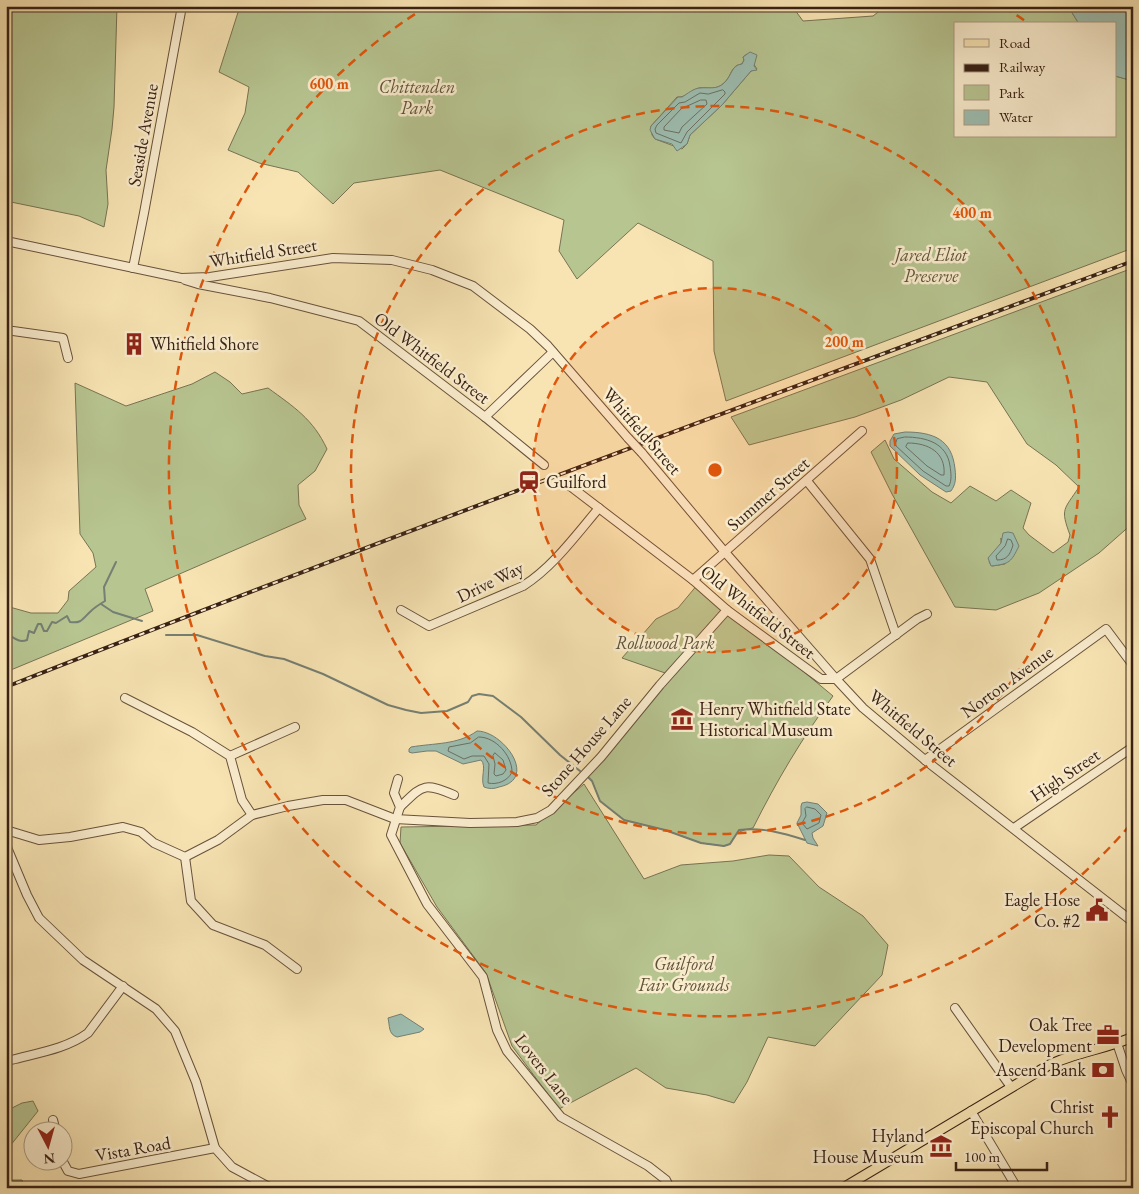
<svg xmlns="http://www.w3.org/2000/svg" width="1139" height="1194" viewBox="0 0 1139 1194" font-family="'EB Garamond',serif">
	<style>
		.green { fill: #b7c591; stroke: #787353; fill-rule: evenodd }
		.water { fill: #9dbeb1; stroke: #757f73 }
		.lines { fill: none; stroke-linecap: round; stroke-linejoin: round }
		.shore { stroke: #6a7063; stroke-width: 1 }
		.stream { stroke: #757f73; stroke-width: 2 }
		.minor-casing { stroke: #68523c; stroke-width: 10 }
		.major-casing { stroke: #382115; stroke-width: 11 }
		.minor { stroke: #faedce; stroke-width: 8 }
		.major { stroke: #f8e4b3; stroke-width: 9 }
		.rail-casing { stroke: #382115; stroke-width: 4 }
		.rail { stroke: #faedce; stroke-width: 2; stroke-dasharray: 5.5; stroke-linecap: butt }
		.minor-bridge-casing { stroke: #68523c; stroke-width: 10; stroke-linecap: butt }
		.minor-bridge { stroke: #faedce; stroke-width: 8 }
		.ring { fill: none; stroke: #df560c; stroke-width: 2.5; stroke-dasharray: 9 6 }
		.labels { text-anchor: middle; stroke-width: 5; stroke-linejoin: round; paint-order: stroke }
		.park-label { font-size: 18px; font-style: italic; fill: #5e523a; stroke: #faedce }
		.street-label { font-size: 18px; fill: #382115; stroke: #faedce }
		.poi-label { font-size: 18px; fill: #382115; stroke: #faedce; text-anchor: end }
		.centre { fill: #df560c; stroke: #faedce; stroke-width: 2.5 }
		.ring-label { font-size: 15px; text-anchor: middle; font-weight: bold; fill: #df560c; stroke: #faedce; stroke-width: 5; stroke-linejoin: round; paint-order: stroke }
	</style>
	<rect width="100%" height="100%" fill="#f8e4b3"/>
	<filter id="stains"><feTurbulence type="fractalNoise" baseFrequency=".004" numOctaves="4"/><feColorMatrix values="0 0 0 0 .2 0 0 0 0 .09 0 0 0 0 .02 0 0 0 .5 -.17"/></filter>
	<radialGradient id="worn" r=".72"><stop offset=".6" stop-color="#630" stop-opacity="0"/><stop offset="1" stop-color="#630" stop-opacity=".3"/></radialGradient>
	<g class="green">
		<path d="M6,6H117L114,107L112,129L106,170L108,204L104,227L79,216L6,201Z"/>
		<path d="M240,6H792L803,21L873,16L886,6H1068L1079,24H955V136H1115V76L1133,81V248L726,401L714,351L713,261L638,223L577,279L559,251L564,220L440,170L354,183L333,204L298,172L259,163L228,150L245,113L249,87L219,72ZM747,54L757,69L751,71L722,105L690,135L687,144L682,149L655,139L652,135L651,126L677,97C686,98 691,90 699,88C708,86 715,92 725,82C732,75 731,65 742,64L744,60L743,57Z"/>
		<path d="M1133,268V523L1099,553L1039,593L996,610L955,607L892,494L871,452L885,440L894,459L932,492L951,503L970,486L996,501L1011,490L1031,503L1023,528L1029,535L1053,553L1068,542L1070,535C1060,508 1064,510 1079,487L1056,465L1027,444L987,382L949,377L901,400L855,417L749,445L731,417ZM1001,538L1005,564L992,566L989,562L1001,543Z"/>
		<path d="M215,372L230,382L242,394L268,388C294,407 313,419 327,449L315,471L298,485L299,505L306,519L145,589L153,611L6,672V606L31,613H58L68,600L69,591L96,567L93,553L80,534L75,383L126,406L192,384Z"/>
		<path d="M698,584L833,696C802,738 776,782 753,828C741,830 735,833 730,844L724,846L701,843L665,830L624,820L600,801L592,781L584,774L668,674L622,658L656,619L678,608Z"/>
		<path d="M584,784L644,879L681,865L733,861L769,855L789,856L819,887L863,916L888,945L882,975L815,1046L768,1037L747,1082L734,1103L707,1095L666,1088L636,1068L559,1109L512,1046L486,973L437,907L400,843L401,827L536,825Z"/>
		<path d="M33,1101L38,1111L6,1151V1111L22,1103Z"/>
		<path d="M6,1168L11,1180H22L24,1188H6Z"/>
	</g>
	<g class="water">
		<path d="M1068,6H1133V81L1115,76V24H1079Z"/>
		<path d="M750,52L757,55L754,66L757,70L751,71L722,105L690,135L687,144L677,151L672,144L655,139L650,130L651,126L678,97H682C687,94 694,88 700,88C709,87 717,90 724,83C732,76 731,65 742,64L744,60L743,57Z"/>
		<path d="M905,432C933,432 952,439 955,469C956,478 956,484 951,491L946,492L920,475L890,446V441L894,434Z"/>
		<path d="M1008,532L1013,533L1019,546C1011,562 1010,564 991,566L988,558L1001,543L1003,533Z"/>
		<path d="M477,731C503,731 539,779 499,787C494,789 489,789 484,787C480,778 487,766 481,760L463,764L436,751H427L412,753L409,752V749L411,747C434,743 458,745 477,731Z"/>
		<path d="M807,802L818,804L827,813L823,826L812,833L813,838L818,846L807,843L797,823L801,815V806L802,803Z"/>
		<path d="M401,1014L424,1029L420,1032L397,1037C388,1034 390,1026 388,1018Z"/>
	</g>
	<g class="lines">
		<g class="shore">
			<path d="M723,90L725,92V94L687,132L681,143L656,133L655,129L657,125L679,103L685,102L700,93L708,94Z"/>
			<path d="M701,100H706L707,104L682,127L679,133L664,130V127L681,109Z"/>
			<path d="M905,437C926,437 947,443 950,466C951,473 952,480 949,486H946L923,471L895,445L897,439Z"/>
			<path d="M908,443C928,443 946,452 944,475H941L927,466L906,447Z"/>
			<path d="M1008,539L1011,540L1013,545C1010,555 1007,560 997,560L996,556L1005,546Z"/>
			<path d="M479,737C496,737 512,756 512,772C508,781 497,785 488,783L489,764L484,756H472L464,759L448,751L449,747L470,743Z"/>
			<path d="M495,753L503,760L506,770L503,774L496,776L494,774L495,764L493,756Z"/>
			<path d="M807,807L815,809L821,815L819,823L807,829L802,823L806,816L805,809Z"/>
		</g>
		<g class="stream">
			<path d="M101,604L113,612L142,621"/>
			<path d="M166,635H197L265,656L284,659L323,674L388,705L406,710L421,713L447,711L468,702L472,696L479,694L493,696L521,717L560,755L580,771"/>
			<path d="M6,638L7,634C15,638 18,643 27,640L29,631L34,633L38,624H41L44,631H47L52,622L56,623L67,616L70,622C82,624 83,618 91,611C95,607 100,604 105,601L104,587L116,562"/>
			<path d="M588,777L592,781L600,801L624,820L665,830L701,843L724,846L730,844L739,830C762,827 783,833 805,840"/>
		</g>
		<defs>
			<g id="minor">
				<path d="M6,241L181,278L210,277L333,258L392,260L432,270L473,286L530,329L548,346L628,438"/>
				<path d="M133,268L144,213L182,6"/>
				<path d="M185,280L198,284L270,298L359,321L485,417L544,465"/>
				<path d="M6,330L63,338L68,358"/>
				<path d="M485,417L553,352"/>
				<path d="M642,453L724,551L836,679L863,708L925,760L1133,922"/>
				<path d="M807,481L870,559L896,635"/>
				<path d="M570,486L693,580L727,610L821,679H836L917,619L927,614"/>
				<path d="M693,580L862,431"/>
				<path d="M401,610L429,626L523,586C553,567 576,535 599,508"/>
				<path d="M125,698L192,732L230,756L242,800L252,815"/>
				<path d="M230,756L295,727"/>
				<path d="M925,760L1106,629L1133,665"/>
				<path d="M398,779L394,793L400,807L391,835L427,904L483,977L497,1030L507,1051L561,1117L648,1166L666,1180L670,1188"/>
				<path d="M400,807C423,785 423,782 454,795"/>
				<path d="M1014,828L1133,747"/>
				<path d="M6,830L39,840L70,837L123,827L141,832L154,843L185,857L218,840L252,815L288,806L323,800H346L395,819L470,823L517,822L537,818L551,810L601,757L660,685L727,610"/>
				<path d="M6,845L27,895L39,918L83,960L156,1009L175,1031L196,1082L215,1148L232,1167L271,1188"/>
				<path d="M185,857L191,901L213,925L265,945L297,969"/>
				<path d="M955,1008L1011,1087"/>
				<path d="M1117,1043L1126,1070L1133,1085"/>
				<path d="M6,1059L11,1060C37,1053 66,1049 88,1033L123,986"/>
				<path d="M971,1111L1017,1188"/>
				<path d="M53,1120L56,1132"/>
				<path d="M62,1160L68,1171L79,1174L215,1148"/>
			</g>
			<path id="major" d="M843,1188L1049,1065C1076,1052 1106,1049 1133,1037"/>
		</defs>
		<use href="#minor" class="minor-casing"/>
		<use href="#major" class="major-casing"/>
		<use href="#minor" class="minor"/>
		<use href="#major" class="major"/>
		<defs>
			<path id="rail" d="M6,687C380,540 756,401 1133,261"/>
		</defs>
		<use href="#rail" class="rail-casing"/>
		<use href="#rail" class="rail"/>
		<defs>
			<path id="minor-bridge" d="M628,438L642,453"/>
		</defs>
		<use href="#minor-bridge" class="minor-bridge-casing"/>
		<use href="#minor-bridge" class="minor-bridge"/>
	</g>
	<circle cx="715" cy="470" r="182" fill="#df560c" fill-opacity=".12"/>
	<g class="ring">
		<circle cx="715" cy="470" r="182"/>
		<circle cx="715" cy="470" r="364"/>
		<path d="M1130 825A546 546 0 1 1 426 7M1004 7A546 546 0 0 1 1028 23"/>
	</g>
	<defs>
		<symbol id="building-bare" viewBox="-9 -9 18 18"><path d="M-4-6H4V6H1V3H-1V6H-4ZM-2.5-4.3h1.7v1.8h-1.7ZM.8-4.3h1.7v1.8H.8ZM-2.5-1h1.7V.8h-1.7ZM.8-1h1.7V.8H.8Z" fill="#8f2418" stroke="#faedce" stroke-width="2.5" paint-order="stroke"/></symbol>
		<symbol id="station-bare" viewBox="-9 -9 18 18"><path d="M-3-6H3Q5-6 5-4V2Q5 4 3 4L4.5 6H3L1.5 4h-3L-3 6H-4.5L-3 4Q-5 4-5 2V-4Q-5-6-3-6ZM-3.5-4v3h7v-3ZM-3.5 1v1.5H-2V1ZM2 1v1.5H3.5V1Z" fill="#8f2418" stroke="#faedce" stroke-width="2.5" paint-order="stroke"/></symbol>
		<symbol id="museum-bare" viewBox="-9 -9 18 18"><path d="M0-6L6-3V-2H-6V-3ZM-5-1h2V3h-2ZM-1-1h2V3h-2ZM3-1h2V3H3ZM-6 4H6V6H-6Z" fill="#8f2418" stroke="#faedce" stroke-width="2.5" paint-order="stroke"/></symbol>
		<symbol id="civic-bare" viewBox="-9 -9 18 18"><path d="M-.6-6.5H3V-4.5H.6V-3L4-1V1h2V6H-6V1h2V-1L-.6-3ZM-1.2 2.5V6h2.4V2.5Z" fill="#8f2418" stroke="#faedce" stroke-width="2.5" paint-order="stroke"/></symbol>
		<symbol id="office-bare" viewBox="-9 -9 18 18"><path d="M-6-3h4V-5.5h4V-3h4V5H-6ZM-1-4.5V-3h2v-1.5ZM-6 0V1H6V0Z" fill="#8f2418" stroke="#faedce" stroke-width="2.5" paint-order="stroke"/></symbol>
		<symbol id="bank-bare" viewBox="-9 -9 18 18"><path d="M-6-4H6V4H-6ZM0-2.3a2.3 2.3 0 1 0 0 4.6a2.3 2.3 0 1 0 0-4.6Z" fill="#8f2418" stroke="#faedce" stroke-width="2.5" paint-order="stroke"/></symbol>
		<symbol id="church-bare" viewBox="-9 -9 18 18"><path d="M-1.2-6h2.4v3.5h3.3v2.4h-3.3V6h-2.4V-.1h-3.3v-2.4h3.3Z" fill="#8f2418" stroke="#faedce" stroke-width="2.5" paint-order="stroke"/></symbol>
	</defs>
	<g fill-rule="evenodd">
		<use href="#building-bare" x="118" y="328" width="32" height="32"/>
		<use href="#station-bare" x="513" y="466" width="32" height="32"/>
		<use href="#museum-bare" x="666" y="703" width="32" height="32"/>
		<use href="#civic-bare" x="1081" y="894" width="32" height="32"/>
		<use href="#office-bare" x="1092" y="1019" width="32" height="32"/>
		<use href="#bank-bare" x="1087" y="1054" width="32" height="32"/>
		<use href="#church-bare" x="1094" y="1101" width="32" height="32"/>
		<use href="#museum-bare" x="925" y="1130" width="32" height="32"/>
	</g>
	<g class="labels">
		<g class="park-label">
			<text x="417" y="93">Chittenden<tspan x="417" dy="21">Park</tspan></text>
			<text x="931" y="261">Jared Eliot<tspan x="931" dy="21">Preserve</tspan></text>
			<text x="665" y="649">Rollwood Park</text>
			<text x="684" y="970">Guilford<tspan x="684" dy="21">Fair Grounds</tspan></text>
		</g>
		<g class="street-label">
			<text transform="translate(143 135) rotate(-80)" y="6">Seaside Avenue</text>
			<text transform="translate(263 253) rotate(-9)" y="6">Whitfield Street</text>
			<text transform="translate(432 358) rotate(37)" y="6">Old Whitfield Street</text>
			<text transform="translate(642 431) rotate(49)" y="6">Whitfield Street</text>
			<text transform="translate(768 494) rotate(-41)" y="6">Summer Street</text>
			<text transform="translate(490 582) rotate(-26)" y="6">Drive Way</text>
			<text transform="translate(758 612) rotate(38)" y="6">Old Whitfield Street</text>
			<text transform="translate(1007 682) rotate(-36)" y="6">Norton Avenue</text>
			<text transform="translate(913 728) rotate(40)" y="6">Whitfield Street</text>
			<text transform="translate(586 746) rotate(-49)" y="6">Stone House Lane</text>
			<text transform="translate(1065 775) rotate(-34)" y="6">High Street</text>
			<text transform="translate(544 1069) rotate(52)" y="6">Lovers Lane</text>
			<text transform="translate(133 1149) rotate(-10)" y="6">Vista Road</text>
		</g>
		<g class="poi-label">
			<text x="150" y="350" text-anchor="start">Whitfield Shore</text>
			<text x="546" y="488" text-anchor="start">Guilford</text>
			<text x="699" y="715" text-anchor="start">Henry Whitfield State<tspan x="699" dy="21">Historical Museum</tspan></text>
			<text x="1080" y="906">Eagle Hose<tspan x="1080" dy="21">Co. #2</tspan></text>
			<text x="1092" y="1031">Oak Tree<tspan x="1092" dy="21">Development</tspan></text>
			<text x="1086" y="1076">Ascend Bank</text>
			<text x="1094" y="1113">Christ<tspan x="1094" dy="21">Episcopal Church</tspan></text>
			<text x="924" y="1142">Hyland<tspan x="924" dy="21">House Museum</tspan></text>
		</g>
	</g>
	<circle cx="715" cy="470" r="8" class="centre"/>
	<g class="ring-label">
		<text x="329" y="89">600 m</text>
		<text x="972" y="218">400 m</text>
		<text x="844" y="347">200 m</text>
	</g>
	<rect width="1139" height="1194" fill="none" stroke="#f8e4b3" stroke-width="25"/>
	<rect x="8" y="8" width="1124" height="1179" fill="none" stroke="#382115" stroke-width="2.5"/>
	<rect x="12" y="12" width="1114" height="1169" fill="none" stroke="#382115"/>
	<rect x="954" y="22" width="162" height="115" fill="#faedce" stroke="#ac9b84"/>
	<rect x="964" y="39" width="25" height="8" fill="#f8e4b3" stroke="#ac9b84"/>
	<text x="999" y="48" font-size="15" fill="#382115">Road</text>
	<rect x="964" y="64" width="25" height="8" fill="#382115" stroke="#ac9b84"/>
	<text x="999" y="72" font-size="15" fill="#382115">Railway</text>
	<rect x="964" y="85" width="25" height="15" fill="#b7c591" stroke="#ac9b84"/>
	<text x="999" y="98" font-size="15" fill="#382115">Park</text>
	<rect x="964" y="110" width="25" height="15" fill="#9dbeb1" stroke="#ac9b84"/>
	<text x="999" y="122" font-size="15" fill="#382115">Water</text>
	<g transform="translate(48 1146) rotate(174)"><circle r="24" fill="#faedce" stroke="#ac9b84"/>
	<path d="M0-4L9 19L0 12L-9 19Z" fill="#8f2418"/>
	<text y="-8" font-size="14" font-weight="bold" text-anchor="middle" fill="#382115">N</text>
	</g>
	<path d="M956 1162v8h91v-8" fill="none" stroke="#382115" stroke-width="2.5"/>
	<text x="964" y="1162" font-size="15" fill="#382115" stroke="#faedce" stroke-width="4" paint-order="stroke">100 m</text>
	<rect width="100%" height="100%" filter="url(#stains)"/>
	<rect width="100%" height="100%" fill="url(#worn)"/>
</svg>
